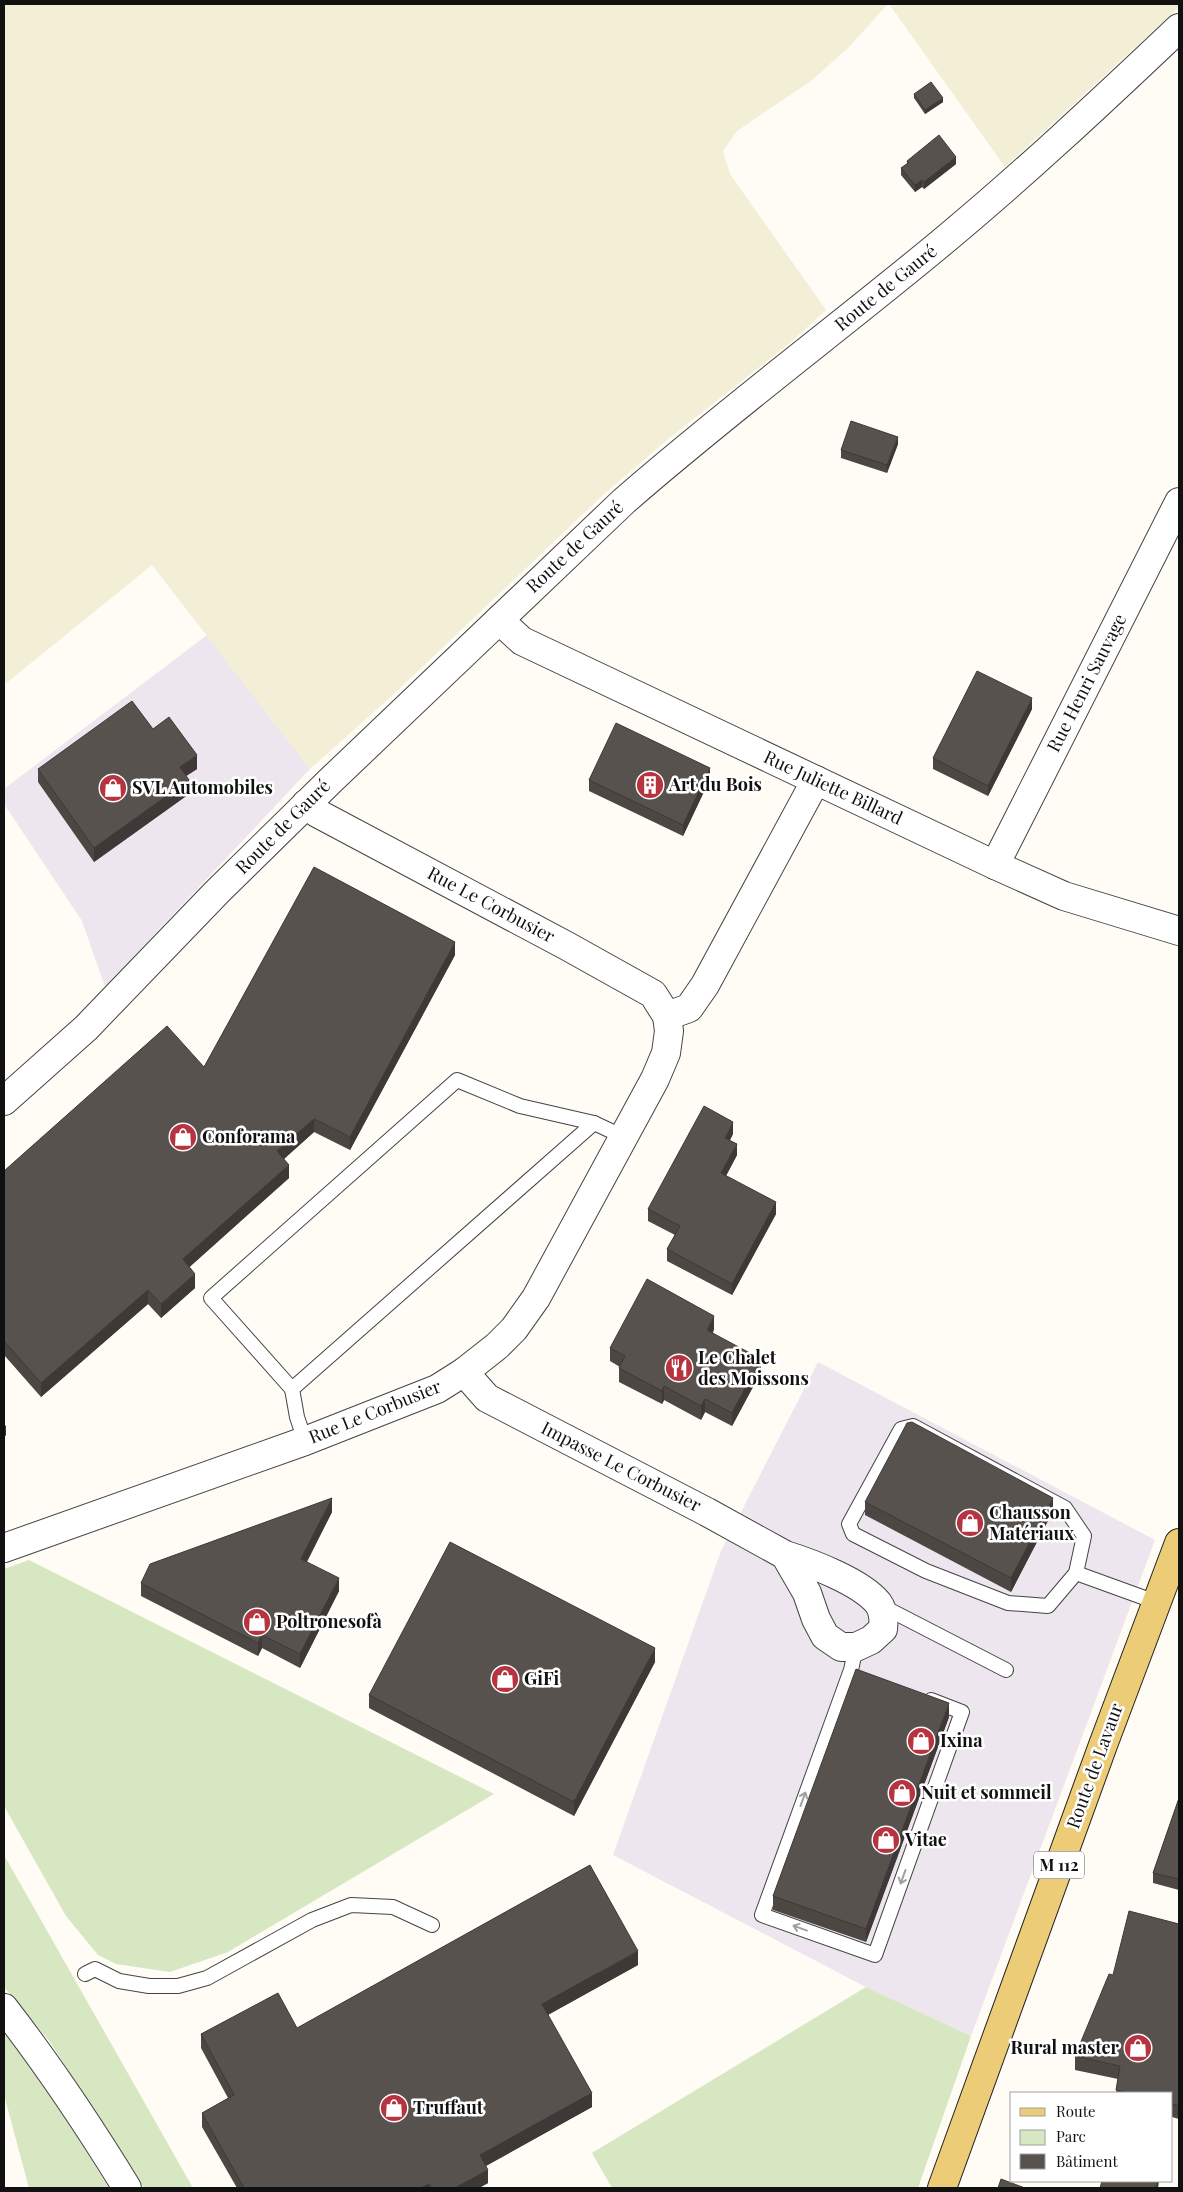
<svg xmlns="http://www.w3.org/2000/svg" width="1183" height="2192" viewBox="0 0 1183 2192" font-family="'Playfair Display',serif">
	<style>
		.industrial { fill: #ede6ee }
		.farmland { fill: #f3efd6 }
		.green { fill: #d6e7c1 }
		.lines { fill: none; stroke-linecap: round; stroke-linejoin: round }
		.service-casing { stroke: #444; stroke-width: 16 }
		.minor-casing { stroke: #444; stroke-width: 30 }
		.tertiary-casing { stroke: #444; stroke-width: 30 }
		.primary-casing { stroke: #222; stroke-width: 30 }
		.service { stroke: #fff; stroke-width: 14 }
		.minor { stroke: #fff; stroke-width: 28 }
		.tertiary { stroke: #fff; stroke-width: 28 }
		.primary { stroke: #eccc77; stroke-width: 28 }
		.wall { fill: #4c4743 }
		.shaded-wall { fill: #3e3937 }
		.building { fill: #58524e; stroke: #3e3937 }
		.oneway { stroke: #a0a0a0 }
		.labels { text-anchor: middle; stroke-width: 5; stroke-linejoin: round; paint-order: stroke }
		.shield { fill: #fff; stroke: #585858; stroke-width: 1 }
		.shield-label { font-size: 16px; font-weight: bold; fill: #111 }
		.street-label { font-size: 18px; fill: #111; stroke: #fff }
		.poi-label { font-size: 18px; font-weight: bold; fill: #111; stroke: #fff; text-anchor: start }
	</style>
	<rect width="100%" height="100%" fill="#fefcf5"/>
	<g class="industrial">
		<path d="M207,635L310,769L105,987L82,921L4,804V789Z"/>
		<path d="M818,1362L1155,1540L971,2036L866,1987L613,1855L721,1551Z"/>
	</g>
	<g class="farmland">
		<path d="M4,4H888L849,47L811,81L737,131L723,151L730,174L826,310L790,343L667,440L603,495L396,692L310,769L152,565L4,685Z"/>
		<path d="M889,4H1179V7L1005,167Z"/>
	</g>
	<g class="green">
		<path d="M29,1560L494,1794L228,1952L170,1972L116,1964L98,1955L66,1916L4,1806V1569Z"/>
		<path d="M4,1855L193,2188H144L50,2042L4,1987Z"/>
		<path d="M866,1987L971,2036L918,2188H612L592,2153Z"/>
		<path d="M4,2031L35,2070L109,2188H29L4,2095Z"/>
	</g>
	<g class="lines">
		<defs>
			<g id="service">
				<path d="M292,1389L211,1298L457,1080L520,1106L594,1123L624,1137"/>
				<path d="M913,1426L1065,1508L1084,1536L1076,1573L1048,1606L1008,1603L926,1571L853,1534L849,1524L901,1429Z"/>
				<path d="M305,1441L297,1417L292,1389L594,1123"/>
				<path d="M1076,1573L1156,1602"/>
				<path d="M880,1605L1006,1670"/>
				<path d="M856,1647L851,1670L762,1915L875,1955L962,1712L931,1700"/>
				<path d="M85,1974L95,1969L119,1981L149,1986H178L207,1978L312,1920L351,1905L393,1907L432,1925"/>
			</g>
			<g id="minor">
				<path d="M499,620L522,641L995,865L1064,896L1179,931"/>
				<path d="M995,865L1179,502"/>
				<path d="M667,1016L689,1008L705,985L816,780"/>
				<path d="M4,1101L86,1028L217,892L329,782L624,501C727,411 836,330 941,243C1023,175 1101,102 1179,28"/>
				<path d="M464,1372L487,1398L707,1512L785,1555L807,1593L816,1619L825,1636L841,1647H856L871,1640L883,1629C884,1620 884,1611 878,1603C861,1582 811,1563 785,1555"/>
				<path d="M4,1548L305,1441L437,1389L464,1372L497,1346L514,1329L536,1298L655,1079L666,1053L669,1031L667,1016L653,994L567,946L317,813L306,804"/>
			</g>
			<path id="tertiary" d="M4,2008C49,2066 89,2126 127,2188"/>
			<path id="primary" d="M942,2188L1103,1745L1179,1543"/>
		</defs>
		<use href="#service" class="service-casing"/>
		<use href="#minor" class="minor-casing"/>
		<use href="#tertiary" class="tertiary-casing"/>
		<use href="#primary" class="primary-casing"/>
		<use href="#service" class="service"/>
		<use href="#minor" class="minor"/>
		<use href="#tertiary" class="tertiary"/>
		<use href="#primary" class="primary"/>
	</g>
	<g class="wall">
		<path d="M914,94L943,102L925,114L914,98Z"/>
		<path d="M907,161L956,164L924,189L922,187L915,192L901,175V168L907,164Z"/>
		<path d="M898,444L887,473L841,458V450Z"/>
		<path d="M1032,709L988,796L933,769V758Z"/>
		<path d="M153,729L197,769L186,776L189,794L94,862L38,782V769Z"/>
		<path d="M710,779L683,836L589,791V780Z"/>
		<path d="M455,955L350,1150L314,1132L284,1159L289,1178L189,1267L195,1288L161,1318L148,1304L41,1397L4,1355V1171L204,1067Z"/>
		<path d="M733,1134L730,1140L737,1155L726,1176L776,1214L732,1295L667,1261V1249L675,1235L648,1221V1209Z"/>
		<path d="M714,1329L713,1333L761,1372L732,1426L705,1412L701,1420L664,1400L662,1404L619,1382V1368L620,1367L610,1361V1348Z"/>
		<path d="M865,1502L1053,1511L1011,1592L865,1515Z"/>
		<path d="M332,1512L307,1562L339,1591L300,1668L262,1648L258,1656L141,1596V1583Z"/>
		<path d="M655,1662L574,1816L369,1708V1695Z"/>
		<path d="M949,1717L866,1942L773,1910V1896Z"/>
		<path d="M1179,1798V1890L1153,1883V1873Z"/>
		<path d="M1179,1924V2119L1172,2117V2093H1116L1118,2079L1075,2070V2056L1113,1975Z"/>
		<path d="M638,1965L548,2015L592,2107L486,2166L488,2183L479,2188H237L202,2127V2113L228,2098L201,2048V2034L297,2028Z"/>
	</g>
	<g class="shaded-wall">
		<path d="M943,98V102L925,114V110Z"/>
		<path d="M956,157V164L924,189V182Z"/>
		<path d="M922,180V187L915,192V185Z"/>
		<path d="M898,437V444L887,473V465Z"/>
		<path d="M1032,698V709L988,796V786Z"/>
		<path d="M197,755V769L180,780V767Z"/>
		<path d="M710,768V779L683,836V825Z"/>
		<path d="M189,780V794L94,862V848Z"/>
		<path d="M455,942V955L350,1150V1137Z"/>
		<path d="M314,1119V1132L277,1165V1151Z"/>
		<path d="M733,1122V1134L725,1149V1138Z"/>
		<path d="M737,1144V1155L721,1185V1173Z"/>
		<path d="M289,1165V1178L183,1273V1259Z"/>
		<path d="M776,1202V1214L732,1295V1284Z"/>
		<path d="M195,1274V1288L161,1318V1304Z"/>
		<path d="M148,1290V1304L41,1397V1383Z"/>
		<path d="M714,1316V1329L707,1343V1330Z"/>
		<path d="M761,1359V1372L732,1426V1413Z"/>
		<path d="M664,1386V1400L662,1404V1391Z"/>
		<path d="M705,1399V1412L701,1420V1406Z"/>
		<path d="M6,1425V1435L4,1438V1427Z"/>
		<path d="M332,1498V1512L301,1572V1559Z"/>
		<path d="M1053,1498V1511L1011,1592V1578Z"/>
		<path d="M339,1578V1591L300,1668V1654Z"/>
		<path d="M262,1635V1648L258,1656V1643Z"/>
		<path d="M655,1648V1662L574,1816V1802Z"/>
		<path d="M949,1703V1717L866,1942V1929Z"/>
		<path d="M638,1951V1965L542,2018V2004Z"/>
		<path d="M592,2093V2107L480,2169V2155Z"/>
		<path d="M488,2170V2183L479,2188H455Z"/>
		<path d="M1157,2181H1159L1158,2188H1156Z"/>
		<path d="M429,2184V2188H421Z"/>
	</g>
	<g class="building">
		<path d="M931,82L943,98L925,110L914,94Z"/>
		<path d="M939,135L956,157L924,182L922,180L915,185L901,168L908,163L907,161Z"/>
		<path d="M851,421L898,437L887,465L841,450Z"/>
		<path d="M977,671L1032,698L988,786L933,758Z"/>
		<path d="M132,701L153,729L169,717L197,755L180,767L189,780L94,848L38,769Z"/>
		<path d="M616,723L710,768L683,825L589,780Z"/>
		<path d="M314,867L455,942L350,1137L314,1119L277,1151L289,1165L183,1259L195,1274L161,1304L148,1290L41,1383L4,1341V1171L167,1026L204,1067Z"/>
		<path d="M704,1106L733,1122L725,1138L737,1144L721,1173L776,1202L732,1284L667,1249L680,1226L648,1209Z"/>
		<path d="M647,1279L714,1316L707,1330L761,1359L732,1413L705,1399L701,1406L664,1386L662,1391L619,1368L625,1356L610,1348Z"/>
		<path d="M912,1422L1053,1498L1011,1578L865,1502L907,1423Z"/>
		<path d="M332,1498L301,1559L339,1578L300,1654L262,1635L258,1643L141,1583L150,1564Z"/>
		<path d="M450,1542L655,1648L574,1802L369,1695Z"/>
		<path d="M856,1669L949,1703L866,1929L773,1896Z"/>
		<path d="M1179,1798V1879L1153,1873Z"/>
		<path d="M590,1865L638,1951L542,2004L592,2093L480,2155L488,2170L455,2188H432L429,2184L421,2188H244L202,2113L234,2095L201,2034L278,1993L297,2028Z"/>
		<path d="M1129,1911L1179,1924V2106L1172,2104V2093H1129L1116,2090L1120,2066L1075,2056L1109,1974L1113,1975Z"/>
		<path d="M1001,2179L1025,2188H998Z"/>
		<path d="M1102,2181H1157L1156,2188H1100Z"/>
	</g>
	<defs><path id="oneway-shaft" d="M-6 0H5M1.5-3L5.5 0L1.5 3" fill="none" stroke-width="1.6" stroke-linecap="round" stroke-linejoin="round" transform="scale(1.25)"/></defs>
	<g class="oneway">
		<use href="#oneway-shaft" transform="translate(803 1799) rotate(-70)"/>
		<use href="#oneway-shaft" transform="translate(903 1877) rotate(110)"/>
		<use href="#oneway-shaft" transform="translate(800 1928) rotate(-160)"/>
	</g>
	<defs>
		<symbol id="building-disc" viewBox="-11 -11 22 22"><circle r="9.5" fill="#b6343f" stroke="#fff"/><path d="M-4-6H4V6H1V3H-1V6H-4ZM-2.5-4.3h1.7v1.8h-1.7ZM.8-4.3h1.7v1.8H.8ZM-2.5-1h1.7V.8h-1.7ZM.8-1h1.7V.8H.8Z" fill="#fff"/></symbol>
		<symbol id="shop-disc" viewBox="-11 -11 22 22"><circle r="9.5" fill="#b6343f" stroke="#fff"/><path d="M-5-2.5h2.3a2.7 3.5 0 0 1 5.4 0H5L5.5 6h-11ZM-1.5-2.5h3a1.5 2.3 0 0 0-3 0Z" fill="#fff"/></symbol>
		<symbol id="restaurant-disc" viewBox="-11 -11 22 22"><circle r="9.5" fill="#b6343f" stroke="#fff"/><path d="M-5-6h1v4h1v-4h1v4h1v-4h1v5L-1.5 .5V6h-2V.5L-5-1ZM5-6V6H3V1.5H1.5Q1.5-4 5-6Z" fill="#fff"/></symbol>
	</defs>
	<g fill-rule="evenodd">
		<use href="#building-disc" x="634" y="769" width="32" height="32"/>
		<use href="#shop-disc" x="97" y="772" width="32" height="32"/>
		<use href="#shop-disc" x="167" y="1121" width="32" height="32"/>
		<use href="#restaurant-disc" x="663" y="1352" width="32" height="32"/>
		<use href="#shop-disc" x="954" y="1507" width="32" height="32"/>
		<use href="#shop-disc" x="241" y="1606" width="32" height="32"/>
		<use href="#shop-disc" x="489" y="1663" width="32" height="32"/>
		<use href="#shop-disc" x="905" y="1725" width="32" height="32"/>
		<use href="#shop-disc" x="886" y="1777" width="32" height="32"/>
		<use href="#shop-disc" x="870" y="1824" width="32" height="32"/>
		<use href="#shop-disc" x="1122" y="2032" width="32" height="32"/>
		<use href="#shop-disc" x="378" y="2092" width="32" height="32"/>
	</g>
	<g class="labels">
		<rect class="shield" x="1034" y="1851.5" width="50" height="27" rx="4"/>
		<g class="shield-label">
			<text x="1059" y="1871">M 112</text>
		</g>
		<g class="street-label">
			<text transform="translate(886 288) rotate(-39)" y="6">Route de Gauré</text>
			<text transform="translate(575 547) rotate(-43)" y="6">Route de Gauré</text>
			<text transform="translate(1087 683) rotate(-63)" y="6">Rue Henri Sauvage</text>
			<text transform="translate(833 788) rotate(25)" y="6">Rue Juliette Billard</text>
			<text transform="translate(283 827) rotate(-45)" y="6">Route de Gauré</text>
			<text transform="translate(491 905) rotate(28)" y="6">Rue Le Corbusier</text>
			<text transform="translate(375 1412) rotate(-22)" y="6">Rue Le Corbusier</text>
			<text transform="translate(621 1467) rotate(27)" y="6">Impasse Le Corbusier</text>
			<text transform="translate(1095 1766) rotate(-70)" y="6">Route de Lavaur</text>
		</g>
		<g class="poi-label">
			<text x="669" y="791">Art du Bois</text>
			<text x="132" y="794">SVL Automobiles</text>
			<text x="202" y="1143">Conforama</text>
			<text x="698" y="1364">Le Chalet<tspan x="698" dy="21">des Moissons</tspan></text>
			<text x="989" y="1519">Chausson<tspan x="989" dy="21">Matériaux</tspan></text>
			<text x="276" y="1628">Poltronesofà</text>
			<text x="524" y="1685">GiFi</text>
			<text x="940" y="1747">Ixina</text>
			<text x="921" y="1799">Nuit et sommeil</text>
			<text x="905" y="1846">Vitae</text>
			<text x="1119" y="2054" text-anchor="end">Rural master</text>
			<text x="413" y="2114">Truffaut</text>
		</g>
	</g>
	<rect width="1183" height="2192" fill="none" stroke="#111111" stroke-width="10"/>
	<rect x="1010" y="2092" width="162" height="90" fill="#ffffff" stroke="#a0a0a0"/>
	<rect x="1020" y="2108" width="25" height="8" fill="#eccc77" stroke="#a0a0a0"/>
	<text x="1056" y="2117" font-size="15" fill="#111111">Route</text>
	<rect x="1020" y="2130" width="25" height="15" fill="#d6e7c1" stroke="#a0a0a0"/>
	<text x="1056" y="2142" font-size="15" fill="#111111">Parc</text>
	<rect x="1020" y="2154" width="25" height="15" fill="#58524e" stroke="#a0a0a0"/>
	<text x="1056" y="2167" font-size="15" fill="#111111">Bâtiment</text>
</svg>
